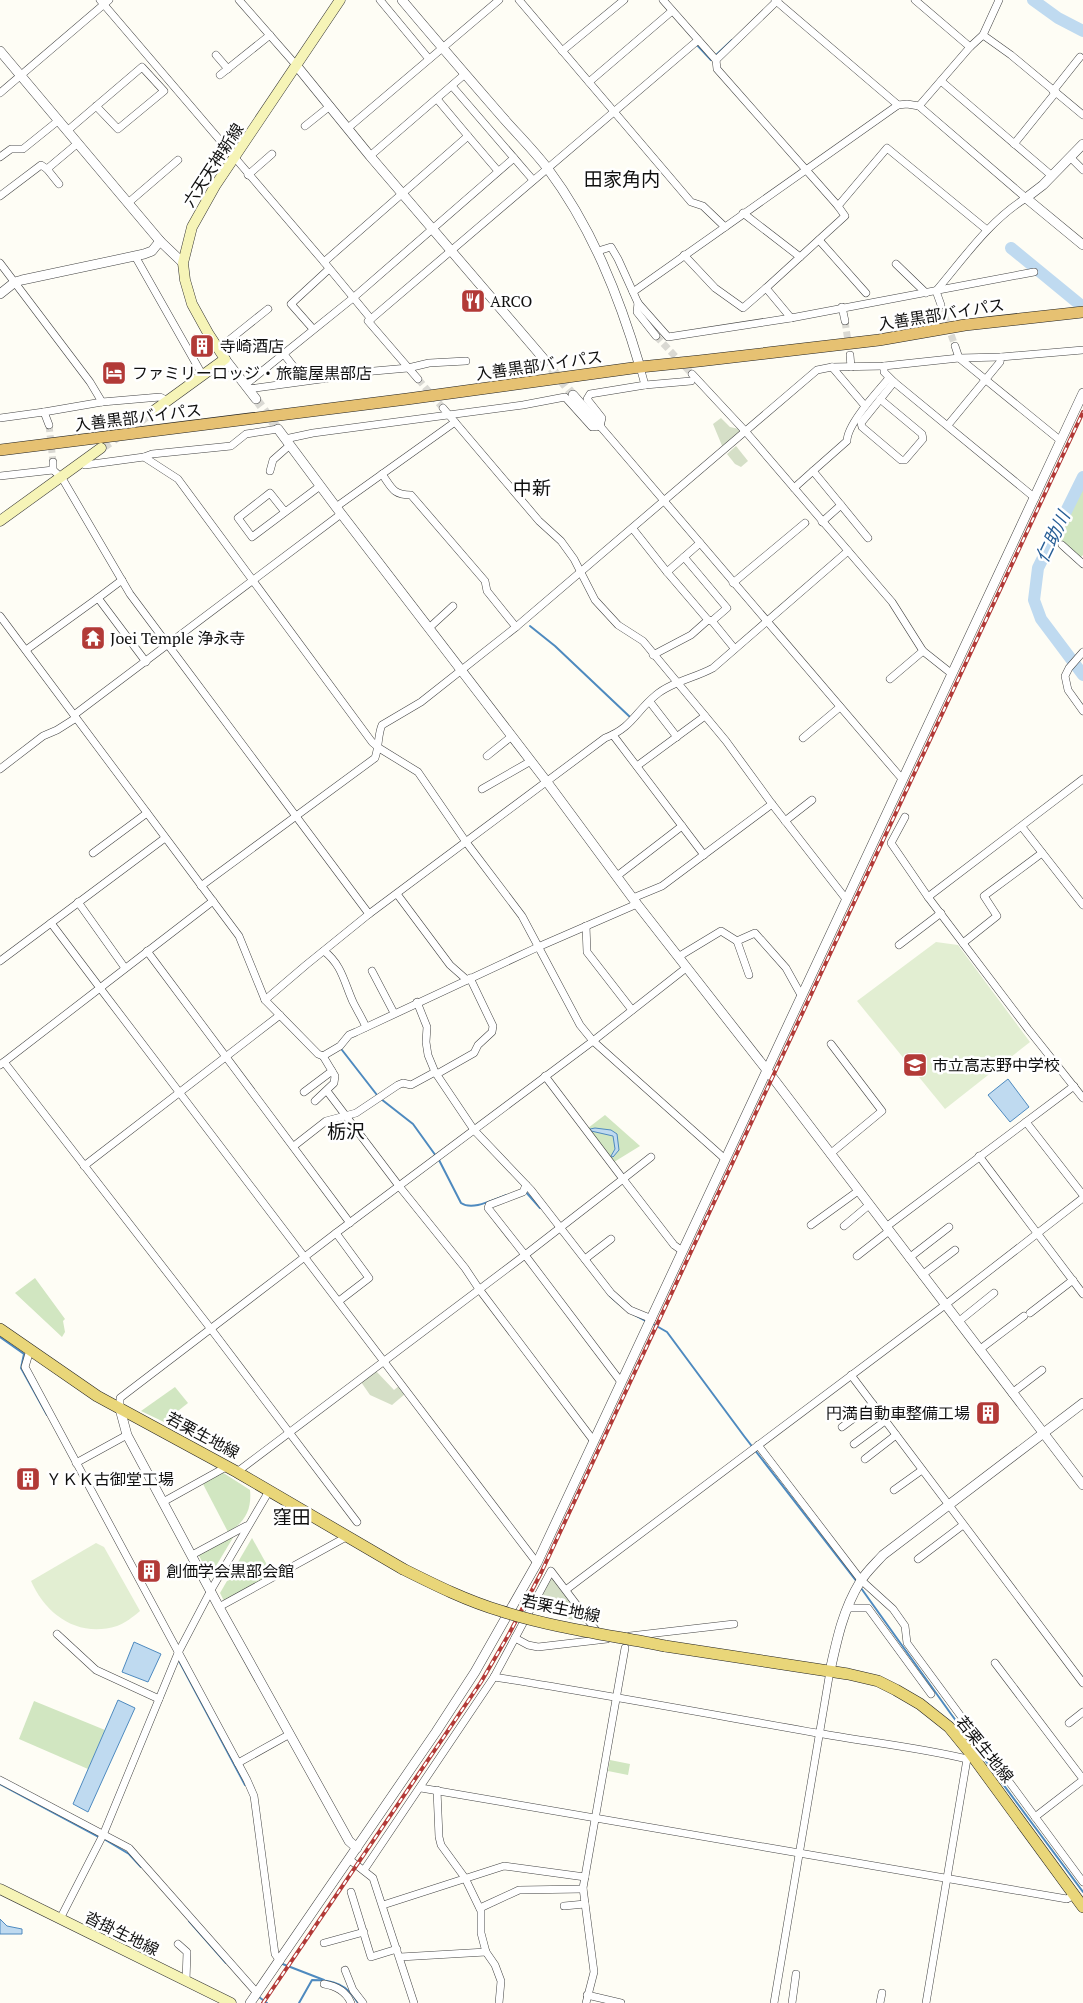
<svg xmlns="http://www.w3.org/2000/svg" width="1083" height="2003" viewBox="0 0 1083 2003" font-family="'PT Serif','Noto Sans JP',serif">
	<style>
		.green { fill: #d1e6c1 }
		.cemetery { fill: #d5dfc7 }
		.pitch { fill: #e2eed2 }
		.water { fill: #bfdaf0; stroke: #4e8abf }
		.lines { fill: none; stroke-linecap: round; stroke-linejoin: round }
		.stream { stroke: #4e8abf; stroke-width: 2 }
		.river { stroke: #bfdaf0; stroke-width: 12 }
		.minor-tunnel { stroke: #dad9d3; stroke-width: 7; stroke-dasharray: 7 3.5; stroke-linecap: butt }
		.tertiary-tunnel { stroke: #dad9d3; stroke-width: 9; stroke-dasharray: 9 4.5; stroke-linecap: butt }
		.secondary-tunnel { stroke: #dad9d3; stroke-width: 10; stroke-dasharray: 10 5; stroke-linecap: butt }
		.minor-casing { stroke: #434343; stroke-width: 8 }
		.tertiary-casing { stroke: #434343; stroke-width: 10 }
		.secondary-casing { stroke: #323232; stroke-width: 11 }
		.primary-casing { stroke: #212121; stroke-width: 12 }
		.trunk-casing { stroke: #212121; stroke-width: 12 }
		.minor { stroke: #fff; stroke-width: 7 }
		.tertiary { stroke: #fff; stroke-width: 9 }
		.secondary { stroke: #f6f4b7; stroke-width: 10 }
		.primary { stroke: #e9d679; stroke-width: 11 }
		.trunk { stroke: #e6c172; stroke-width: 11 }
		.rail-casing { stroke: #b23a37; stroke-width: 4 }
		.rail { stroke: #fff; stroke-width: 2; stroke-dasharray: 5.5; stroke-linecap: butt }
		.primary-bridge-casing { stroke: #212121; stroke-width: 12; stroke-linecap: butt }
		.primary-bridge { stroke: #e9d679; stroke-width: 11 }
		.labels { text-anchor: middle; stroke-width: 5; stroke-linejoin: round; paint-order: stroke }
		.street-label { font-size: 16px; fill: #101010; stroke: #fff }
		.poi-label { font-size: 16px; fill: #101010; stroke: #fff; text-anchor: start }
		.water-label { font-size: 18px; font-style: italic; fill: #265d95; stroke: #fff }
		.quarter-label { font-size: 19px; fill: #101010; stroke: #fff }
	</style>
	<rect width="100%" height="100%" fill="#fefdf5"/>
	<g class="green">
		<path d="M1083,488V555L1081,557L1059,538Z"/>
		<path d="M605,1115L640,1146L614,1162L588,1128Z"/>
		<path d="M35,1278L65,1319L63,1321L65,1332L62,1337L15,1293Z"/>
		<path d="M175,1387L188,1403L164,1422L141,1411Z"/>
		<path d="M222,1472L250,1490C252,1509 245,1523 228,1532L203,1484Z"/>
		<path d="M234,1536L210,1576L198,1554Z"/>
		<path d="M252,1538L272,1574L224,1601L220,1593Z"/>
		<path d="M34,1701L105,1730L88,1769L19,1739Z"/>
		<path d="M610,1760L630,1764L628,1775L608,1771Z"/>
	</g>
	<g class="cemetery">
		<path d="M721,418L730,427L739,429L740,433L723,448L713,424Z"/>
		<path d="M736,446L748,461L741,467L735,464L727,454Z"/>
		<path d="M376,1371L394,1390L399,1386L405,1394L392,1405L370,1395L361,1382Z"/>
		<path d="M548,1579H555L587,1623L560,1617L533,1604Z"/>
	</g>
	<g class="pitch">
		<path d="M936,942L958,945L1030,1042L945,1109L857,1001Z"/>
		<path d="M96,1543L104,1547L140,1611C133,1617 125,1623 117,1626C78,1638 46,1615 31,1581Z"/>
	</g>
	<g class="water">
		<path d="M1008,1079L1029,1107L1010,1122L988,1095Z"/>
		<path d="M595,1128L611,1130L617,1134L619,1150L613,1157L611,1156L615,1149L613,1136L591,1131L590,1129Z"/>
		<path d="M134,1642L161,1654L148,1682L122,1672Z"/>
		<path d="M118,1700L135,1708L88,1812L73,1804Z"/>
		<path d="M0,1919L7,1926L22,1929V1934H0Z"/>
	</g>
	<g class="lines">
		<g class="stream">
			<path d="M697,45L711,60L712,59"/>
			<path d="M715,56L732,40"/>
			<path d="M530,626L555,646L630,717"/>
			<path d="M342,1050L377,1095"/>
			<path d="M381,1099L413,1124L436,1156"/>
			<path d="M439,1160L461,1203C473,1211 494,1199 507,1195"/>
			<path d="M525,1191L540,1208"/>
			<path d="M610,1296L619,1304"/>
			<path d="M633,1314L646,1321"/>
			<path d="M653,1324L667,1332L744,1436L857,1582"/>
			<path d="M0,1337L24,1354L21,1368L47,1415"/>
			<path d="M861,1588L951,1714L1083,1892"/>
			<path d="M178,1659L245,1785"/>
			<path d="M0,1784L99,1837"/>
			<path d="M104,1839L129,1854L141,1867"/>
			<path d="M189,1921L226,1963"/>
			<path d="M280,1963L324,1980"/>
			<path d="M259,1997L267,2003"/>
			<path d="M299,2003L312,1980C333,1980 347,1984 358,2003"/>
		</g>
		<g class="river">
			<path d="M1033,0L1058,18L1083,31"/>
			<path d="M1011,248L1083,307"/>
			<path d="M1083,477L1038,568L1034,600L1041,619L1083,675"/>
		</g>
		<g class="minor-tunnel">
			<path d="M941,305L955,346"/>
			<path d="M845,321L850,355"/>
			<path d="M656,336L692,374"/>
			<path d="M418,379L443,408"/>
			<path d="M49,425L53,462"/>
		</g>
		<g class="tertiary-tunnel">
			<path d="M543,358L573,395"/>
			<path d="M256,399L278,429"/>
		</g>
		<path class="secondary-tunnel" d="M101,448L152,412"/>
		<defs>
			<g id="minor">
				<path d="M100,0L324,262"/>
				<path d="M239,0L296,65"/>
				<path d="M380,0L429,59"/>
				<path d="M519,0L691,202L703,206L725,227"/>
				<path d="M663,0L716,60L717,69L838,206"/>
				<path d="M775,0L898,105"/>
				<path d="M915,0L970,47"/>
				<path d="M983,35L1011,55L1083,115"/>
				<path d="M562,51L624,0"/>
				<path d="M216,55L228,69"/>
				<path d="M716,60L778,0"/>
				<path d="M220,75L270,35"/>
				<path d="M941,81L1052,176"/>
				<path d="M589,82L672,11"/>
				<path d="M452,86L533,180"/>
				<path d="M1053,91L1080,57"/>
				<path d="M0,93L109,0"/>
				<path d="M919,106L970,47L983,35L999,0"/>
				<path d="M305,126L330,106"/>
				<path d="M348,128L499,0"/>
				<path d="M67,131L142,67L164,91L118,129L96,106"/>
				<path d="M468,136L498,171"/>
				<path d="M1014,144L1056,92"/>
				<path d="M370,156L465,74"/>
				<path d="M0,157L11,149H23L59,120"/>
				<path d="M1070,157L1083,170"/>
				<path d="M248,175L272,154"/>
				<path d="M59,184L47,169L78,143"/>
				<path d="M0,196L41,165L47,169"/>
				<path d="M128,203L178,160"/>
				<path d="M743,213L800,257L766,288L791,318L1034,272"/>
				<path d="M819,240L866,293"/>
				<path d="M598,251L611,247L618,259L638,303L668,337L791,318"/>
				<path d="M684,255L715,288L743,308L766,288"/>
				<path d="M135,256L203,376"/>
				<path d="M800,257L845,216L838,206L887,148L987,230"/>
				<path d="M0,263L90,382L102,402"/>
				<path d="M896,264L926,293"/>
				<path d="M633,292L898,105L907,104L919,106L1026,198C989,221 964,258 936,291L941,305"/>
				<path d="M638,303L637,312L656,336"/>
				<path d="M842,307L845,321"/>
				<path d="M371,319L697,41"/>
				<path d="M313,329L291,304L329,269"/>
				<path d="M955,346L959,358L1061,441"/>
				<path d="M218,349L268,309"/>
				<path d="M283,353L301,376"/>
				<path d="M850,355L851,367"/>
				<path d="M884,366V372L894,382L1035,498"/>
				<path d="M832,367L865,406"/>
				<path d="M692,374L746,432L892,602L923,651L952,674"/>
				<path d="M418,379L368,321L371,319L324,262L468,136L437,99"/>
				<path d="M245,385L353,298L514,158"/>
				<path d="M645,385L691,381"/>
				<path d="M248,389L336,377L340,374L408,368L429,363L466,361"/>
				<path d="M880,399L922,434L923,439L905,460H901L862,427L861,423L894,382"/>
				<path d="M443,408L539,521L561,541L574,559L595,600L618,625L643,641L726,741L772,804L846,899"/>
				<path d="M44,412L102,402L160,397L168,401"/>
				<path d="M0,418L44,412L49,425"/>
				<path d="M948,425L1000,362L1001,357L1083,350"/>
				<path d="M600,426L903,780"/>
				<path d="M600,426L602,418L587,399L590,394L645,385L640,367"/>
				<path d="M285,439L313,433L523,405L565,397L592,427L600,426"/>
				<path d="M144,457L152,454L231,446L246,434L278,429"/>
				<path d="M53,462V470L62,478L130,594L369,914L605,738C632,728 636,711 656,695C671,682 695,678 713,668L848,551"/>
				<path d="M82,462L85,465L144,457L178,479L372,742L379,748L418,772L466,842L522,916L580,1025L593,1041L725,1159"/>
				<path d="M270,471L273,460L290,445"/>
				<path d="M813,471L847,441C847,424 878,391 889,378"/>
				<path d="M382,474C392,488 393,495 411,495L485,581L487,591L516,627"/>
				<path d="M0,476L53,470"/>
				<path d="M794,488L813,471L841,505"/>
				<path d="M336,507L455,422"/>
				<path d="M285,512L270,493L238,518L252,537L320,486"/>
				<path d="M822,522L841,505L868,538"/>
				<path d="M633,529L667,572"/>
				<path d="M700,543L667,572L708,620"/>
				<path d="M1062,545L1083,564"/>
				<path d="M684,557L727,608L712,621"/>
				<path d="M733,583L805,523"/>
				<path d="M98,598L122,580"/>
				<path d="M0,616L239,936L265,1000L318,1054L323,1056L340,1046L349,1035L356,1032L538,947L637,904"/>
				<path d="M429,628L453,606"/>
				<path d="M26,650L98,598L146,662"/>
				<path d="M1083,652L1069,668L1065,676L1068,690L1083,711"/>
				<path d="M653,655L691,635L708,620L712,621L734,648"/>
				<path d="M890,679L923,651"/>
				<path d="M650,702L677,737"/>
				<path d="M74,715L341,514"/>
				<path d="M613,735L704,855"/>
				<path d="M803,738L840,707"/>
				<path d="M487,756L512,736"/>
				<path d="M637,766L705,716"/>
				<path d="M0,769L43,736L57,730L76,718"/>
				<path d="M1083,779L928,897L1028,1029L1083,1098"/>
				<path d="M482,789L531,761"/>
				<path d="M905,817L891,843L928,897"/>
				<path d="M785,821L812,800"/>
				<path d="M1022,827L1083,905"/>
				<path d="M93,853L147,813"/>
				<path d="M617,876L682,826"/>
				<path d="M201,886L375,758C379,747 378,733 382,725L421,702L516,627L817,370L832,367L884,366L959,358L1001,357"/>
				<path d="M397,894L450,965L467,980"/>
				<path d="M633,898L662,886L772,804"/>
				<path d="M213,901L100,988L537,1563"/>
				<path d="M78,902L125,968"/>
				<path d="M586,926L587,952L632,1010"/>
				<path d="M737,941L749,975"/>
				<path d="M963,943L997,916L984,896L1042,853"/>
				<path d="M899,945L941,913"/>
				<path d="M147,951L350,1223"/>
				<path d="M324,951C342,965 344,982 353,1002C357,1010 362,1018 366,1027"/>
				<path d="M678,957L721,931L737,941L755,933L786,968L801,995"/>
				<path d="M0,961L165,838"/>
				<path d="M372,971L394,1013"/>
				<path d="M265,1000L306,965L369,914"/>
				<path d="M417,1002L427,1027L426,1042L428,1055L435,1072L474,1130L531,1190L611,1293L630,1310L652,1319"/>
				<path d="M4,1062L100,988L51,923"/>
				<path d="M0,1065L4,1062L211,1329L357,1522"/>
				<path d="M437,1074L474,1053L478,1045L492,1032L493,1026L470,978"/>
				<path d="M327,1091L399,1186L465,1268L479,1289L593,1440"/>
				<path d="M304,1092L332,1071L323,1056"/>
				<path d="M315,1101L334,1083L335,1076L332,1071"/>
				<path d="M1026,1122L1083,1195"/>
				<path d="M294,1146L326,1121L356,1113L398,1085L403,1083L411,1085L435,1072"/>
				<path d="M830,1154L882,1111L831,1044"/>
				<path d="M979,1156L1083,1294"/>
				<path d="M651,1157L623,1179L674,1245L681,1250"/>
				<path d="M84,1166L280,1015"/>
				<path d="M526,1185L523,1192L489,1205L488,1208L525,1255L623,1179L545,1076"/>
				<path d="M811,1225L858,1191"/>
				<path d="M844,1226L869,1205"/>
				<path d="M886,1227L1074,1086"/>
				<path d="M336,1233L369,1278L339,1301"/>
				<path d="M857,1256L889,1231"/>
				<path d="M909,1258L949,1227"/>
				<path d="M585,1259L611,1239"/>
				<path d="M922,1275L955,1250"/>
				<path d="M1030,1313L1073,1280"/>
				<path d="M958,1322L994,1293"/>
				<path d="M30,1350L25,1367L247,1780L254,1796L275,1954L280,1961"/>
				<path d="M979,1350L1024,1316"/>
				<path d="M851,1375L1083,1683"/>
				<path d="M1012,1393L1042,1370"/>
				<path d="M120,1409V1398L336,1233L593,1041L686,968"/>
				<path d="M842,1427L873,1404"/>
				<path d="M854,1444L885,1421"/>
				<path d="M758,1445L861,1580L893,1609L905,1626L907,1643L1083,1882"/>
				<path d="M865,1459L896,1435"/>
				<path d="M76,1463L127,1435"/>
				<path d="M237,1472L525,1255L621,1382"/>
				<path d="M894,1490L922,1470"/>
				<path d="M163,1502L226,1467"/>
				<path d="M192,1555L246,1526"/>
				<path d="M918,1559L963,1525"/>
				<path d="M567,1589L945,1305L1083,1198"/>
				<path d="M219,1607L348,1536"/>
				<path d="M847,1608H868L931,1694"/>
				<path d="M57,1634L96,1670L159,1699"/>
				<path d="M630,1636L734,1624"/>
				<path d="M515,1638L551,1571L598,1633"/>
				<path d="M995,1663L1083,1779"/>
				<path d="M494,1677C602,1694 709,1714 817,1733C867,1742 917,1747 967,1759"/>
				<path d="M1069,1723L1083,1712"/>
				<path d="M238,1763L290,1734"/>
				<path d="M0,1780L129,1848L257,1993"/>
				<path d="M421,1788L1067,1899L1074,1895"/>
				<path d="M437,1790L439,1837L441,1845L465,1878L481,1911V1933L486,1952L495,1965L501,1981L499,2003"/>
				<path d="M1035,1817L1083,1780"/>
				<path d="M350,1860L373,1878L414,2003"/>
				<path d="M364,1870L494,1677L515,1638L528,1645L538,1647L607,1639"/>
				<path d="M351,1892L371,1957L397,1949"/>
				<path d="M383,1905L504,1866L585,1877"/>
				<path d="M564,1906L585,1904"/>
				<path d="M480,1908L519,1890L583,1889"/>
				<path d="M60,1919L103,1835L178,1653L211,1590L269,1491"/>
				<path d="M324,1943L364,1932"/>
				<path d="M178,1944L187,1952L186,1981"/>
				<path d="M400,1957L486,1952"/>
				<path d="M345,1970L353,1990L363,2003"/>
				<path d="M324,1984C336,1986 346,1991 351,2003"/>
				<path d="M587,1995L621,2003"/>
				<path d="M586,2003L594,1972L583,1888L625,1648"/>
				<path d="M774,2003L830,1671"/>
				<path d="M792,2003L796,1974"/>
				<path d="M880,2003L882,1993"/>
				<path d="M926,2003L967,1759L970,1756"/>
			</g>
			<g id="tertiary">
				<path d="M402,0C433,37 466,75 498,112C514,131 533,149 548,169C592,228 619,296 640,367"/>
				<path d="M0,51L160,241L183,263"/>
				<path d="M296,65L370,156L543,358"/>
				<path d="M1083,144L1043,185L1026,198L1083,245"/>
				<path d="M0,294L15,282L22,280L144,254L152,251L160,241"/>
				<path d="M225,359L256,399"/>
				<path d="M573,395L600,426"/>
				<path d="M278,429L336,507L547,782L637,904L773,1078L1083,1485"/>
				<path d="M120,1409L127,1435L219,1607L349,1841L357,1848"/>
				<path d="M830,1671C837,1639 843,1610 860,1582C866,1572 875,1564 883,1555L1083,1403"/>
				<path d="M250,2003L436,1732L475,1672L537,1563L1083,393"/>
			</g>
			<g id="secondary">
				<path d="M152,412L225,359L208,333L192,304L185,280L183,263L192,227L215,186L340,0"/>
				<path d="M0,521L101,448"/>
				<path d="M0,1889L231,2003"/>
			</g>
			<g id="primary">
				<path d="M0,1329L97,1396L237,1472L403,1569"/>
				<path d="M665,1646L848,1674L878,1681L896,1690L920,1704L949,1727L971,1754L1083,1907"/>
			</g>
			<path id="trunk" d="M0,450L407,399L640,367L699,361L879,340L965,325L1083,312"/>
		</defs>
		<use href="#minor" class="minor-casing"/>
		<use href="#tertiary" class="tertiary-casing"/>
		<use href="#secondary" class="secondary-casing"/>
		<use href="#primary" class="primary-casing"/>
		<use href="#trunk" class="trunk-casing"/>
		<use href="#minor" class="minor"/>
		<use href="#tertiary" class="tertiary"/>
		<use href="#secondary" class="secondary"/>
		<use href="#primary" class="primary"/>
		<use href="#trunk" class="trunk"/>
		<defs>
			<path id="rail" d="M263,2003L481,1682L509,1634L541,1573L1083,412"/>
		</defs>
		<use href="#rail" class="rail-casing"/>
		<use href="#rail" class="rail"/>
		<defs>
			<path id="primary-bridge" d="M403,1569C435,1585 467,1601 501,1611C554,1628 610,1635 665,1646"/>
		</defs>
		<use href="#primary-bridge" class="primary-bridge-casing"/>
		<use href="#primary-bridge" class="primary-bridge"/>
	</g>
	<defs>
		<symbol id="restaurant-square" viewBox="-11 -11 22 22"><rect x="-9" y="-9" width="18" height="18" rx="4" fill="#b23a37" stroke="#fff"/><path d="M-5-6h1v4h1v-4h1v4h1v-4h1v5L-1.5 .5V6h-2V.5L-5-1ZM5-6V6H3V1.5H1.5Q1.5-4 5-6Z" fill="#fff"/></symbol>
		<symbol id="building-square" viewBox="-11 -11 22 22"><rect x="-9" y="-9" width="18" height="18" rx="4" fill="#b23a37" stroke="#fff"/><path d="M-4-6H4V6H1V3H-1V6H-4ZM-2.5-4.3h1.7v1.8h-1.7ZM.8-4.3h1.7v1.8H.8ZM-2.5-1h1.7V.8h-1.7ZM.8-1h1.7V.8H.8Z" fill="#fff"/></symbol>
		<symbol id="hotel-square" viewBox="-11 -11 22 22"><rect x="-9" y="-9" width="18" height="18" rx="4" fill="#b23a37" stroke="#fff"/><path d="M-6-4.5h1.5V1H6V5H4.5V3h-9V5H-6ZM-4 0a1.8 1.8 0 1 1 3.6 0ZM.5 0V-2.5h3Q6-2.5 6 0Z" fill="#fff"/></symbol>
		<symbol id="temple-square" viewBox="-11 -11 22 22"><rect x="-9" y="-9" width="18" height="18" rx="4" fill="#b23a37" stroke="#fff"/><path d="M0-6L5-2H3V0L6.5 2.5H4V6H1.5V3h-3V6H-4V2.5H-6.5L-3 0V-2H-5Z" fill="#fff"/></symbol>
		<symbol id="school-square" viewBox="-11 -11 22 22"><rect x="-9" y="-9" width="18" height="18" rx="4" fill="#b23a37" stroke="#fff"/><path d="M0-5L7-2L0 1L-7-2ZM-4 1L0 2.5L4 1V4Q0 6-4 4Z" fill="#fff"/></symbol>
	</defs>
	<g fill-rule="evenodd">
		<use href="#restaurant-square" x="459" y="287" width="28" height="28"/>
		<use href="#building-square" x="188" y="332" width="28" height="28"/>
		<use href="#hotel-square" x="100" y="359" width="28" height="28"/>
		<use href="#temple-square" x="79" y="624" width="28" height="28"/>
		<use href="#school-square" x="901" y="1051" width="28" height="28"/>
		<use href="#building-square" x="974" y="1399" width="28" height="28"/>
		<use href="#building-square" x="14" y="1465" width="28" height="28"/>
		<use href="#building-square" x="135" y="1557" width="28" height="28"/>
	</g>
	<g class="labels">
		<g class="street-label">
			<text transform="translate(213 165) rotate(-57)" y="6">六天天神新線</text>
			<text transform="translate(941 314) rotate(-9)" y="6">入善黒部バイパス</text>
			<text transform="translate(539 365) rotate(-8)" y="6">入善黒部バイパス</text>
			<text transform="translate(138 417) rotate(-7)" y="6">入善黒部バイパス</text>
			<text transform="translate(203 1435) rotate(28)" y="6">若栗生地線</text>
			<text transform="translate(561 1608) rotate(12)" y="6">若栗生地線</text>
			<text transform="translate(985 1749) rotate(51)" y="6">若栗生地線</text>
			<text transform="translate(122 1933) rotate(26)" y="6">沓掛生地線</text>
		</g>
		<g class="poi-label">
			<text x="490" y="307">ARCO</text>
			<text x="220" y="352">寺崎酒店</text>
			<text x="132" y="379">ファミリーロッジ・旅籠屋黒部店</text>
			<text x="110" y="644">Joei Temple 浄永寺</text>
			<text x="932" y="1071">市立高志野中学校</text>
			<text x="970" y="1419" text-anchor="end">円満自動車整備工場</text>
			<text x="46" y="1485">ＹＫＫ古御堂工場</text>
			<text x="166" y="1577">創価学会黒部会館</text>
		</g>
		<g class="water-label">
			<text transform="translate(1053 537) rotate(-64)" y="6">仁助川</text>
		</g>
		<g class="quarter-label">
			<text x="622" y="186">田家角内</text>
			<text x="532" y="495">中新</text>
			<text x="346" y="1138">栃沢</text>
			<text x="292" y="1524">窪田</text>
		</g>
	</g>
</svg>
